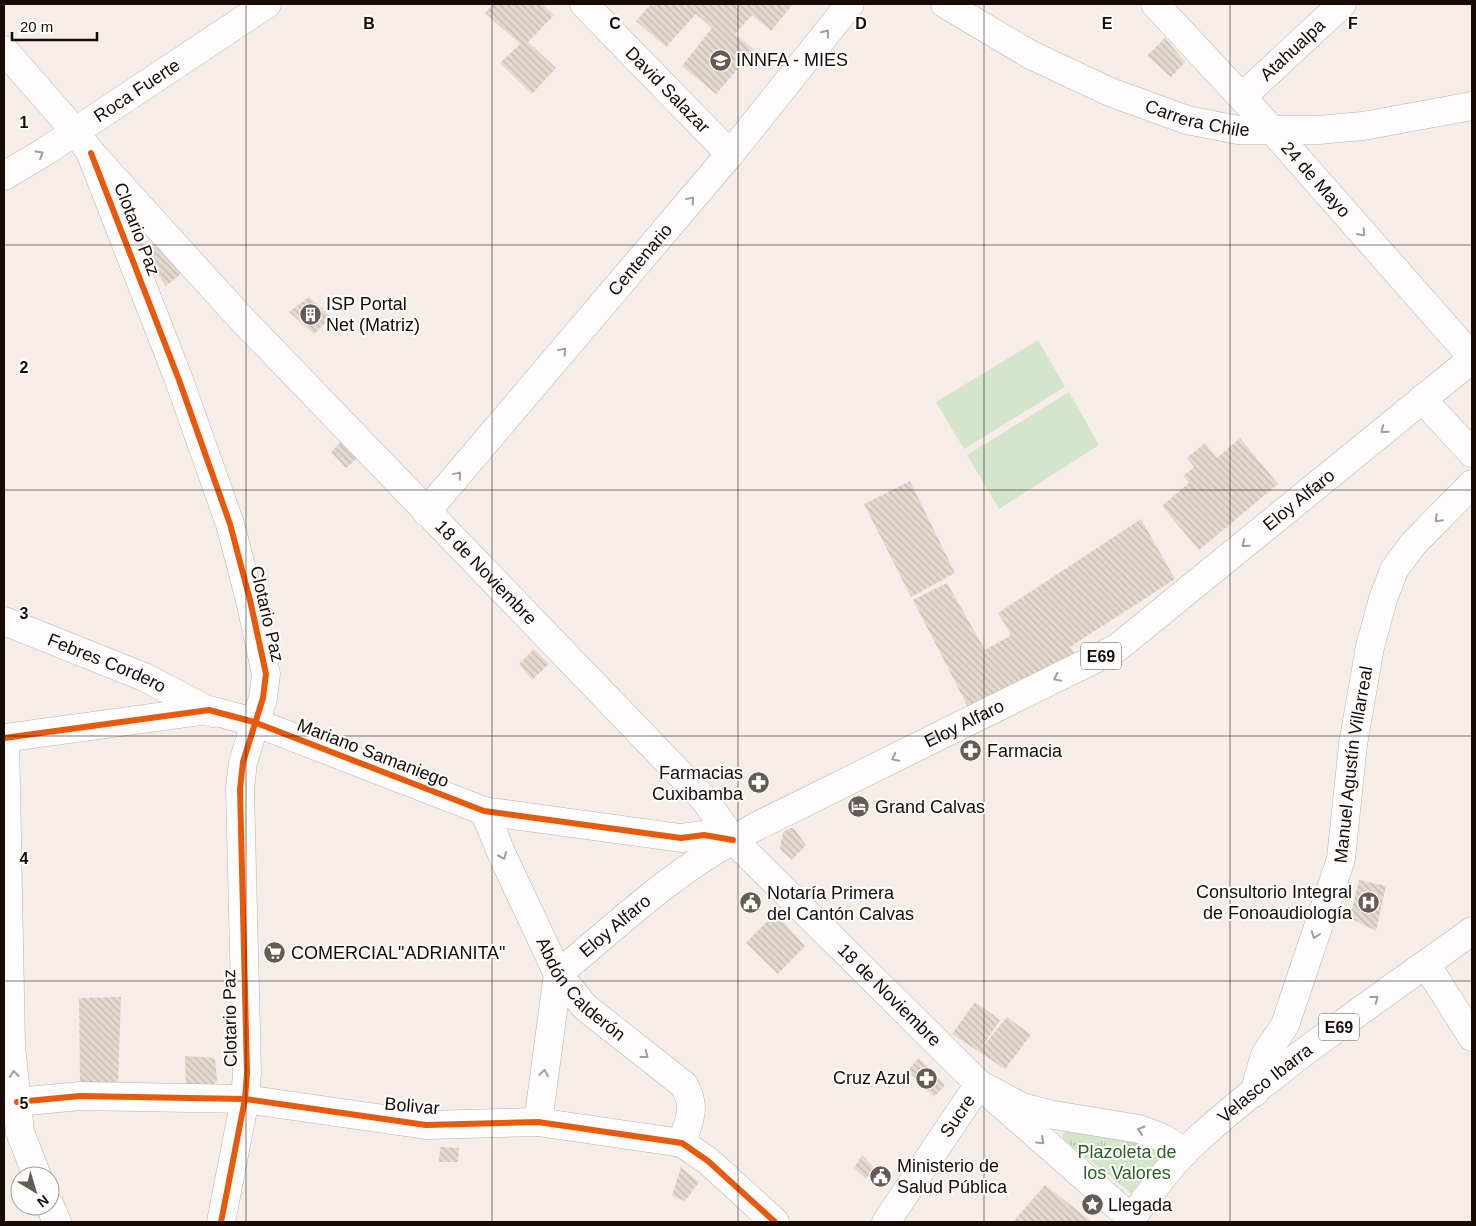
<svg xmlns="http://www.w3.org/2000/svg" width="1476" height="1226" viewBox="0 0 1476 1226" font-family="Helvetica,sans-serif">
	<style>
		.grass { fill: #d4e5cc }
		.park { fill: url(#park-tufts) }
		.building { fill: url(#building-back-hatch) }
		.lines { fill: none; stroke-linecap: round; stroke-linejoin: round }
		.minor-casing { stroke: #bbb1ac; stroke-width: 29 }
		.major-casing { stroke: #bbb1ac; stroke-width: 29 }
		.minor { stroke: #fefcfc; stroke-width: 28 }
		.major { stroke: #fefcfc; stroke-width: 28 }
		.cycleway-casing { stroke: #fdfdfd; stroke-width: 9 }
		.cycleway { stroke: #e8590c; stroke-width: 6 }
		.oneway { stroke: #a29c9a }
		.grid { fill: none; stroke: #180b06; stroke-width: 1; stroke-opacity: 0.55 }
		.labels { text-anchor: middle; stroke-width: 4; stroke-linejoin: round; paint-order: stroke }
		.shield { fill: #fdfdfd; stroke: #5d5450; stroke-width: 1 }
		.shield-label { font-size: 16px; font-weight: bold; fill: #180b06 }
		.street-label { font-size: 18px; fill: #180b06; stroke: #fdfdfd }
		.poi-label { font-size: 18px; fill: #180b06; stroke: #fdfdfd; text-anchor: start }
		.park-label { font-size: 18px; fill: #2c5f26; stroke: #fdfdfd }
		.grid-label { font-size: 16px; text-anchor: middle; font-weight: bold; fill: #180b06; stroke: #fdfdfd; stroke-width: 4; stroke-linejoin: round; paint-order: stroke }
	</style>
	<defs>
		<pattern id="park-tufts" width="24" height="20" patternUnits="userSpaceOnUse" patternTransform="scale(1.25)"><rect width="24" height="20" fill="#d4e5cc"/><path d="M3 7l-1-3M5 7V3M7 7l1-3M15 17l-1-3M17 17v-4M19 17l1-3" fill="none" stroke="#b5c3ae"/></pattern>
		<pattern id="building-back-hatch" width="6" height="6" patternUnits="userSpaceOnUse" patternTransform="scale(1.25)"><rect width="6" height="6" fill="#e3d9ce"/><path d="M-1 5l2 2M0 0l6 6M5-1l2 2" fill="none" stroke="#c2b9af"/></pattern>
	</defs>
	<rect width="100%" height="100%" fill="#f6ede9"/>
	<g class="grass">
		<path d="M1038,340L1065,387L964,449L936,402Z"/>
		<path d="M1069,392L1099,445L999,509L967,455Z"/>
	</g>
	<path class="park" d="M1075,1129L1152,1146L1159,1155L1157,1161L1131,1193L1063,1139V1133Z"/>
	<g class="building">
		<path d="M493,4H542L554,15L528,42L556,68L532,94L500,63L520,44L485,13Z"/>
		<path d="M651,4H793L771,31L752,15L735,34L754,50L716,94L682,66L712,28L696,14L666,47L636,21Z"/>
		<path d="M1165,38L1185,62L1171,77L1147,56Z"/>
		<path d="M150,245L161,249L181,274L166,286L142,251Z"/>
		<path d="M309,297L331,317L314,334L289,312Z"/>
		<path d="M346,437L362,454L346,468L331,452Z"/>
		<path d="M1240,438L1278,484L1199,550L1162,506L1189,483L1183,476L1194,467L1187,458L1205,443L1217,458Z"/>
		<path d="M910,481L955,573L911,597L864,504Z"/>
		<path d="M1141,519L1175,579L1070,647L1074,653L968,707L913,600L947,583L985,650L1011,635L998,613Z"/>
		<path d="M534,649L549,664L532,680L519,664Z"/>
		<path d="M760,778L764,786L759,788L754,781Z"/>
		<path d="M793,827L806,845L792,860L780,849L783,832Z"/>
		<path d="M1359,880L1386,886L1376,931L1350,918Z"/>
		<path d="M775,913L805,946L778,974L746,943Z"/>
		<path d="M121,997L118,1082H80L79,998Z"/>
		<path d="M975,1002L1000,1020L980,1050L1007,1017L1031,1035L1005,1069L952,1034Z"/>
		<path d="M185,1056L215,1058L217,1081L205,1092L186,1091Z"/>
		<path d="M919,1058L945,1085L934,1097L907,1071Z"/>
		<path d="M440,1147L459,1148L458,1162H439Z"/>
		<path d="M862,1155L874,1168L866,1179L854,1168Z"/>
		<path d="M681,1167L699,1182L685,1201L672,1196Z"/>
		<path d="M1045,1185L1092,1222H1013Z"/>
	</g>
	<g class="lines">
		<defs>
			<g id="minor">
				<path id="s1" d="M584,4L730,154"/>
				<path id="s2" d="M945,4L1031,55L1110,92L1187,120L1238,130H1318L1363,126L1472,106"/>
				<path id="s3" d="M1155,4L1273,131L1472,357"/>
				<path id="s4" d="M1242,97L1342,4"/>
				<path d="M91,154L179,380L230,524L250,600L266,674L263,698L243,762L240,789L247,1073L245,1099L221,1222"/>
				<path id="s5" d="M4,176L46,151L267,4"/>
				<path d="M1422,399L1472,453"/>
				<path id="s6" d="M426,512L730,154L850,4"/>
				<path id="s7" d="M4,621L144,677L213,713"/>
				<path d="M4,738L209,710L254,722L484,811L681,838L704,835L733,840"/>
				<path d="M5,738L11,1046L20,1132L37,1176"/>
				<path id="s8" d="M484,811L503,857L558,974L585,1007L684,1085C697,1108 689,1120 682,1143"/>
				<path d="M1426,964L1472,1037"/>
				<path id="s9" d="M1254,1093L1265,1055L1285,1025L1341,859L1353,744L1370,647L1383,599L1394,570L1413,544L1472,484"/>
				<path d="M991,1095L1131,1218"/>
				<path d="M17,1102L80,1096L245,1099L426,1125L538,1122L682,1143L708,1161L775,1222"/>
				<path id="s10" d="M538,1122L558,974C614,928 669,875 733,840"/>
				<path d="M50,1206L57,1222"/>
			</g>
			<g id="major">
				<path id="s11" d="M4,50L74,130L91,153L238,315L705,800L733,840L979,1084L1022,1107L1048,1114L1139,1129L1163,1138L1184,1153"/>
				<path id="s12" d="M733,840L755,827L1117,648L1472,359"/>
				<path id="s13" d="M886,1222L979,1084"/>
				<path id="s14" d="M1128,1222C1147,1199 1164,1172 1185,1151C1273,1069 1375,1001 1472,931"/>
			</g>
		</defs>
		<use href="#minor" class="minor-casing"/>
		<use href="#major" class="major-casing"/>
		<use href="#minor" class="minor"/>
		<use href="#major" class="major"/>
		<defs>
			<g id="cycleway">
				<path d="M91,153L179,380L230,524L250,600L266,674L263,698L243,762L240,789L247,1073L245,1099L221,1222"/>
				<path d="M4,738L209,710L254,722L484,811L681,838L704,835L733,840"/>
				<path d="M17,1102L80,1096L245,1099L426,1125L538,1122L682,1143L708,1161L775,1222"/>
			</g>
		</defs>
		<use href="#cycleway" class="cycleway-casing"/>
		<use href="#cycleway" class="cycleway"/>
	</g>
	<defs><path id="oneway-chevron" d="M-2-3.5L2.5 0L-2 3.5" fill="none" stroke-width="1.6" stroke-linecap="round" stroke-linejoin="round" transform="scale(1.25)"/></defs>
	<g class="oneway">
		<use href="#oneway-chevron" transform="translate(826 33) rotate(-51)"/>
		<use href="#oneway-chevron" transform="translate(40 154) rotate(-31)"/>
		<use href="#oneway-chevron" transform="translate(691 200) rotate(-50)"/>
		<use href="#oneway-chevron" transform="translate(1362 233) rotate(49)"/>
		<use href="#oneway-chevron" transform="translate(563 351) rotate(-50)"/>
		<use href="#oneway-chevron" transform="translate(1384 430) rotate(141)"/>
		<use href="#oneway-chevron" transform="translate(458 475) rotate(-50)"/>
		<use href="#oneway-chevron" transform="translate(1438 519) rotate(135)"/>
		<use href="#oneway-chevron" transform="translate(1245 544) rotate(141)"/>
		<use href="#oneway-chevron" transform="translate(1057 678) rotate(154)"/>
		<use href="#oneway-chevron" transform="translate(895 758) rotate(154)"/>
		<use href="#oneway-chevron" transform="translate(503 856) rotate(66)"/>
		<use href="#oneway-chevron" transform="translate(1315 935) rotate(109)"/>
		<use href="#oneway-chevron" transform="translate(1375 999) rotate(-38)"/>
		<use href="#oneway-chevron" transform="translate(645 1055) rotate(38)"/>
		<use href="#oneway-chevron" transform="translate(544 1073) rotate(-82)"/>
		<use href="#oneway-chevron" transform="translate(14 1074) rotate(-96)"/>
		<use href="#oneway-chevron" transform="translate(1141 1130) rotate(-163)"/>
		<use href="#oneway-chevron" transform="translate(1041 1141) rotate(43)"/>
	</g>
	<path class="grid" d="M246,4V1222M492,4V1222M738,4V1222M984,4V1222M1230,4V1222M4,245H1472M4,490H1472M4,736H1472M4,981H1472"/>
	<defs>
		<symbol id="school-disc" viewBox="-11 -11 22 22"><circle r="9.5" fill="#665a55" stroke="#fdfdfd"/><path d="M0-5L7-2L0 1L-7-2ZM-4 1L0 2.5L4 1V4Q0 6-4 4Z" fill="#fff"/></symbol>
		<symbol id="building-disc" viewBox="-11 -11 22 22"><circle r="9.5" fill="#665a55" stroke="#fdfdfd"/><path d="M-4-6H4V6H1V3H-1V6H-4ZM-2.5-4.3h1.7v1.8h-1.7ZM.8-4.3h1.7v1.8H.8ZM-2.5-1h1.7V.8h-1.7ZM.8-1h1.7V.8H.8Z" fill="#fff"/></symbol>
		<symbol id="pharmacy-disc" viewBox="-11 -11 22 22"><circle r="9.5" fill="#665a55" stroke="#fdfdfd"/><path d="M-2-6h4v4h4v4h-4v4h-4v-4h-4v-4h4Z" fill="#fff"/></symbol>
		<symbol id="hotel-disc" viewBox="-11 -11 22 22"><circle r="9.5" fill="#665a55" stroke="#fdfdfd"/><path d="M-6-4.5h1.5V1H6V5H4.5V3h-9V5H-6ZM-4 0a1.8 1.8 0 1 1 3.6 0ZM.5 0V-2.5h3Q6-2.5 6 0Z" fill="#fff"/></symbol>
		<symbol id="hospital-disc" viewBox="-11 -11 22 22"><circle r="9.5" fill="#665a55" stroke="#fdfdfd"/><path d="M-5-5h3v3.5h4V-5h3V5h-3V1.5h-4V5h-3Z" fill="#fff"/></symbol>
		<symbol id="civic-disc" viewBox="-11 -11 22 22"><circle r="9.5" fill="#665a55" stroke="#fdfdfd"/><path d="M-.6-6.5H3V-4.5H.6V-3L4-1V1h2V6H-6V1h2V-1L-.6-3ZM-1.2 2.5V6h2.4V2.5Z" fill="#fff"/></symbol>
		<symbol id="supermarket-disc" viewBox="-11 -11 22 22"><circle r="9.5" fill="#665a55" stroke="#fdfdfd"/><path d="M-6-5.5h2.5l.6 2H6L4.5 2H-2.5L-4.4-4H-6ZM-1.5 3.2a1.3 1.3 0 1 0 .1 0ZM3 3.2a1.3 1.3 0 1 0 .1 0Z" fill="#fff"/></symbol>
		<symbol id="sight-disc" viewBox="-11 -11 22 22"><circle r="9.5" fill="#665a55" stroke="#fdfdfd"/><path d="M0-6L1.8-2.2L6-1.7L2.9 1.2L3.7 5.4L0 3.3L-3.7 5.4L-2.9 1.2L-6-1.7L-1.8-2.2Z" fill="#fff"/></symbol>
	</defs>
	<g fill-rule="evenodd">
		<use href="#school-disc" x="708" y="48" width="25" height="25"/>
		<use href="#building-disc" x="298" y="302" width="25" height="25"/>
		<use href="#pharmacy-disc" x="958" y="738" width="25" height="25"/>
		<use href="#pharmacy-disc" x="746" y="770" width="25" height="25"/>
		<use href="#hotel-disc" x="846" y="794" width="25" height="25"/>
		<use href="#hospital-disc" x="1356" y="890" width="25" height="25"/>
		<use href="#civic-disc" x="738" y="890" width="25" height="25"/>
		<use href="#supermarket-disc" x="262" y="940" width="25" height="25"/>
		<use href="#pharmacy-disc" x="914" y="1066" width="25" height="25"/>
		<use href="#civic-disc" x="868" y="1164" width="25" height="25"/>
		<use href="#sight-disc" x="1080" y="1192" width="25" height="25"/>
	</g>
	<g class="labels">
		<g class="shield">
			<rect x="1081" y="642.5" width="40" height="27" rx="4"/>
			<rect x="1319" y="1013.5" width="40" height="27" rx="4"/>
		</g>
		<g class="shield-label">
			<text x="1101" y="662">E69</text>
			<text x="1339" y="1033">E69</text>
		</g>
		<g class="street-label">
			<text dy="6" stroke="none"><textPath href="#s4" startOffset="69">Atahualpa</textPath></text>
			<text dy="6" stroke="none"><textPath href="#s1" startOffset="120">David Salazar</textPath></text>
			<text dy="6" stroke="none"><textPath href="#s5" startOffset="158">Roca Fuerte</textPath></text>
			<text dy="6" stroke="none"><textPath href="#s2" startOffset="279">Carrera Chile</textPath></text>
			<text dy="6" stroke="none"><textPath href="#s3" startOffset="238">24 de Mayo</textPath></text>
			<text transform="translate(137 229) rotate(69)" y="6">Clotario Paz</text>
			<text dy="6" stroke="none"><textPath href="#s6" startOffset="331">Centenario</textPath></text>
			<text dy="6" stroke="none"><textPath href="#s12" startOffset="664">Eloy Alfaro</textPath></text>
			<text dy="6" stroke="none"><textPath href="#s11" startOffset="711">18 de Noviembre</textPath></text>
			<text transform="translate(267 614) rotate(77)" y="6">Clotario Paz</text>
			<text dy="6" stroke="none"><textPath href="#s7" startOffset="111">Febres Cordero</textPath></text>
			<text dy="6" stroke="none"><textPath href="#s12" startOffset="259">Eloy Alfaro</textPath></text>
			<text transform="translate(373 753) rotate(21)" y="6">Mariano Samaniego</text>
			<text dy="6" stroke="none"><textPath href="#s9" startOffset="346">Manuel Agustín Villarreal</textPath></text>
			<text dy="6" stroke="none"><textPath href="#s10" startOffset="224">Eloy Alfaro</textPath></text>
			<text dy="6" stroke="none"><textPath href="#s8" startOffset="205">Abdón Calderón</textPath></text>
			<text dy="6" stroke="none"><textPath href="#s11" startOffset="1296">18 de Noviembre</textPath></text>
			<text transform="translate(230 1018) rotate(-91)" y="6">Clotario Paz</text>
			<text dy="6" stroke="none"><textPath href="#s14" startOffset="196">Velasco Ibarra</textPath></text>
			<text transform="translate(412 1106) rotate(5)" y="6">Bolivar</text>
			<text dy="6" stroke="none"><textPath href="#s13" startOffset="128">Sucre</textPath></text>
		</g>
		<g class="poi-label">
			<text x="736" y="66">INNFA - MIES</text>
			<text x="326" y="310">ISP Portal<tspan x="326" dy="21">Net (Matriz)</tspan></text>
			<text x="987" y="757">Farmacia</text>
			<text x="743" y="779" text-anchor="end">Farmacias<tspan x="743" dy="21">Cuxibamba</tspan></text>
			<text x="875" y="813">Grand Calvas</text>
			<text x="1352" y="898" text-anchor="end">Consultorio Integral<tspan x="1352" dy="21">de Fonoaudiología</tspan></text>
			<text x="767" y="899">Notaría Primera<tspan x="767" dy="21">del Cantón Calvas</tspan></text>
			<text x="291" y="959">COMERCIAL"ADRIANITA"</text>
			<text x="910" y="1084" text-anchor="end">Cruz Azul</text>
			<text x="897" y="1172">Ministerio de<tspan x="897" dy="21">Salud Pública</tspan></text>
			<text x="1108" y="1211">Llegada</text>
		</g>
		<g class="park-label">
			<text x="1127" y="1158">Plazoleta de<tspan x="1127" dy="21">los Valores</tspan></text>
		</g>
	</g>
	<g class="grid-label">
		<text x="369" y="29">B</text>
		<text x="615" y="29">C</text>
		<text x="861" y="29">D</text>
		<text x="1107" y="29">E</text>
		<text x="1353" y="29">F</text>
		<text x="24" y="128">1</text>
		<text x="24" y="373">2</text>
		<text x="24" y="619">3</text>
		<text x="24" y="864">4</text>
		<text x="24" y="1109">5</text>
	</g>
	<rect width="1476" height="1226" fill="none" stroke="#180b06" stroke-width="10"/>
	<g transform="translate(35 1191) rotate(142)"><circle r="24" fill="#fdfdfd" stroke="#a19c9a"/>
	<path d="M0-4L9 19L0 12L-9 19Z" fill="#665a55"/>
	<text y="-8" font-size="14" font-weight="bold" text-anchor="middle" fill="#180b06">N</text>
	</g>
	<path d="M12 32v8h85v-8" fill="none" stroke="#180b06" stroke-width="2.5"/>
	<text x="20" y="32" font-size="15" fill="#180b06" stroke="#fdfdfd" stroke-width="4" paint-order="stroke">20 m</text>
</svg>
